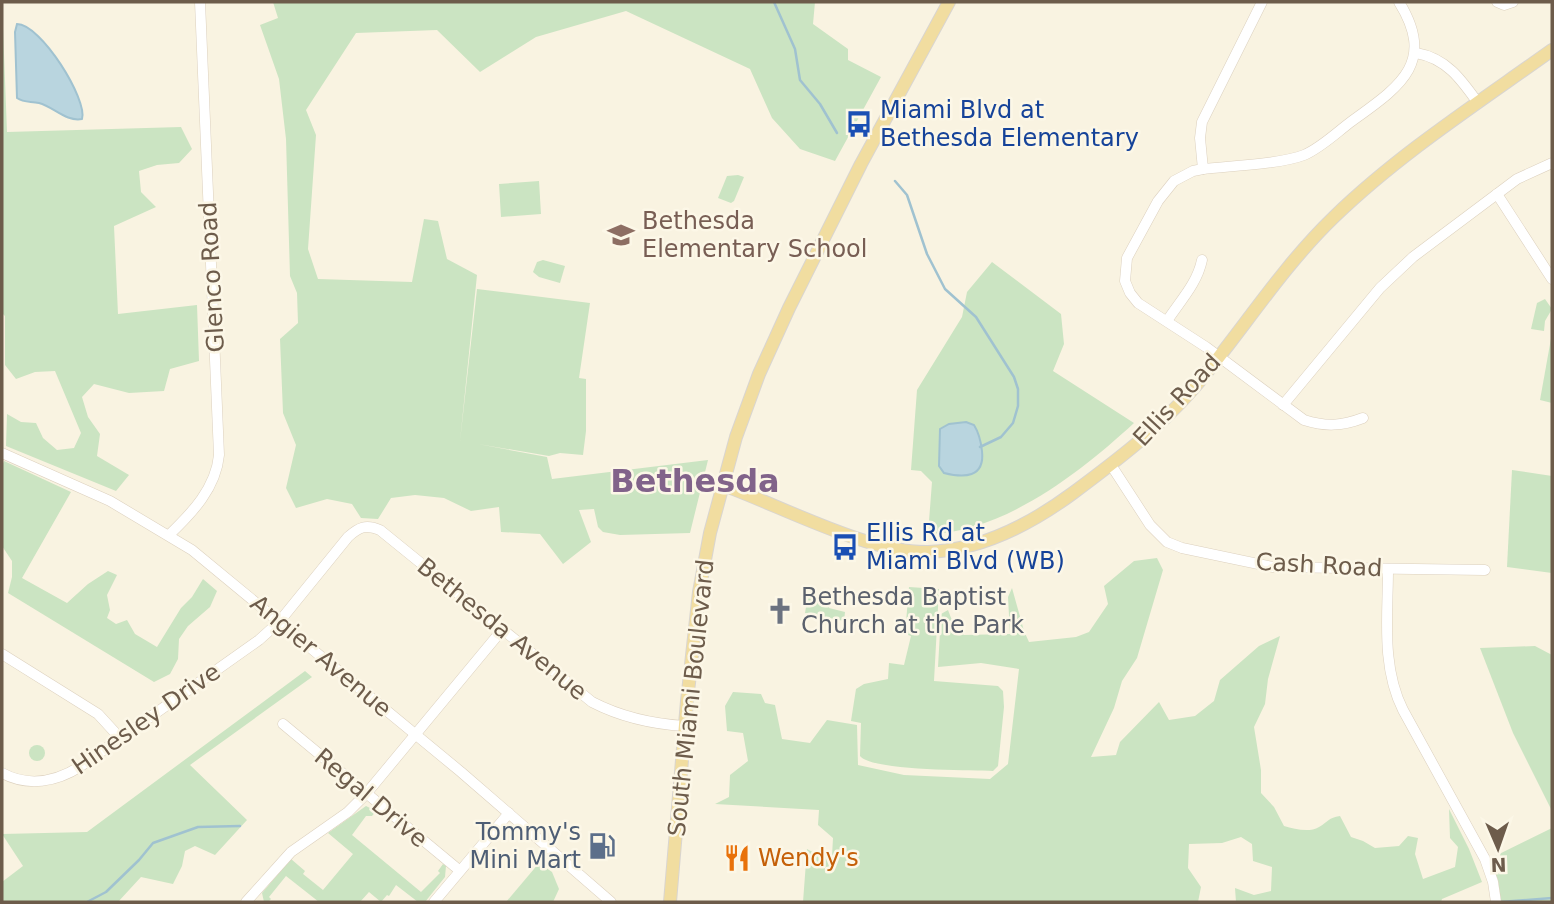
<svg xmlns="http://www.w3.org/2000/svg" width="1554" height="904" viewBox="0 0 1554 904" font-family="'DejaVu Sans',sans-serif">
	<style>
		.green { fill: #cbe4c2 }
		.water { fill: #b9d5df; stroke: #a0c2d0; stroke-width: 2 }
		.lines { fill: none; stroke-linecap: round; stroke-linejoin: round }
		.stream { stroke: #a0c2d0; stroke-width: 2.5 }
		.minor-casing { stroke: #dcd0be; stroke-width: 11 }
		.major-casing { stroke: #d9d5d0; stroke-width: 14 }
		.minor { stroke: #fff; stroke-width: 10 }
		.major { stroke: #f1dda0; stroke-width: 12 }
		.labels { text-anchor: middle; stroke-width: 5; stroke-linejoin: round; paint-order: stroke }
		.transit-label { font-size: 24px; fill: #164399; stroke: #fcf7e7; text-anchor: start }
		.education-label { font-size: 24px; fill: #785e54; stroke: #fcf7e7; text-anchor: start }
		.street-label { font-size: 24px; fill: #6d5c4b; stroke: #fcf7e7 }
		.worship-label { font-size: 24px; fill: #5b616d; stroke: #fcf7e7; text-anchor: start }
		.service-label { font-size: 24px; fill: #4e5e75; stroke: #fcf7e7; text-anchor: end }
		.food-label { font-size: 24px; fill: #c56008; stroke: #fcf7e7; text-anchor: start }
		.district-label { font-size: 32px; font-weight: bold; fill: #81638a; stroke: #fcf7e7 }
	</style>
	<rect width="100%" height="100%" fill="#f9f3e1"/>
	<g class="green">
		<path d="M2,2L7,132L181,127L192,149L179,163L157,165L139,171L141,192L156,207L114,226L118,314L197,305L199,361L170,369L164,391L129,393L94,384L82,397L88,417L100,434L97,456L129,475L116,491L6,446L7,414L21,422L36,423L43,438L57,450L74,448L81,433L55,371L35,372L16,379L5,365V316L2,313Z"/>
		<path d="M273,2H815L813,24L848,49V60L881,77L835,161L800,149L772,118L750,69L626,11L536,37L480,72L437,30L356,33L306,110L316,135L308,249L318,279L412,282L424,219L438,221L447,259L477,275L460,441L477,289L590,303L579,378L586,379V431L583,455L560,453L549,456L478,444L547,457L552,479L708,460L690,533L620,535L603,532L598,527L594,509L579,510L591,542L563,564L540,534L501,532L499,507L471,511L444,498L415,495L391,498L378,519L361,518L352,504L327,499L296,508L286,488L296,445L283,413L280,339L298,323L297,293L290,276L286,139L279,79L260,25L278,18Z"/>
		<path d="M738,175L744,177L734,201L731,203L718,198L727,176Z"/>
		<path d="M539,181L541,214L501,217L499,184Z"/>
		<path d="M543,260L565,266L560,283L539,277L533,272L537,262Z"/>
		<path d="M992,262L1061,314L1064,344L1053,371L1134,423C1081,472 1003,533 928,534L932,482L921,471L911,470L917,390L962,317L967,292Z"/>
		<path d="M1545,299L1552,309L1545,321L1544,331L1531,329L1537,303Z"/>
		<path d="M1552,333V403L1540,400Z"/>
		<path d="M4,461L71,492L22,578L67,603L88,584L108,571L117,575L107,595L110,610L107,618L116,624L127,620L135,634L157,647L181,608L192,597L203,579L217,591L210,607L188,626L179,639L178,659L170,674L154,682L8,593L12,577V561L2,546V466Z"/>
		<path d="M1512,470L1552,476V573L1507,567Z"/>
		<path d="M1157,558L1163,570L1137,658L1122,681L1114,708L1091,757L1116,755L1120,742L1159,702L1169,720L1195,716L1214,701L1220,680L1259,646L1280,636L1268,679L1265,704L1254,727L1261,770V793L1274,807L1284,826C1295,829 1309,833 1319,827C1329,821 1328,818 1340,816L1351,837L1363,841L1375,848L1399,846L1408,836L1418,838L1415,854L1423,879L1455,867L1458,847L1450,838L1449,809L1469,849L1482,882L1442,899L1441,902H1236L1235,888L1254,895L1271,891L1272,867L1253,861L1252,844L1241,837L1222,843L1189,844L1188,868L1201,887L1198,902H803L807,849L818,855L832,856L833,838L818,825L819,810L715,804L729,797L730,775L748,761L743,733L727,731L725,706L733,692L761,694L765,703L775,705L782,739L810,743L827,720L857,725L858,765L904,775L990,779L1008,764L1019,669L981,663L938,667L941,614L948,610L953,623L964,635L1010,634L1008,597L1012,588L1024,631L1029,642L1076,637L1089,632L1108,604L1104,586L1134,561Z"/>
		<path d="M909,587L939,589L934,681L998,686L1003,691L1004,707L998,766L993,771C970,770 872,771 860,756L861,723L851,721L856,689L864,684L888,679L889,663L904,665L911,636L905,634Z"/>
		<path d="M808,595L830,599L829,608L845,612L844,621L805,613Z"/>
		<path d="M1535,646L1552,655V811L1513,733L1480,648Z"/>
		<path d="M305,671L312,677L190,765L247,820L215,855L195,846L185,851L182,866L173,884L141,877L118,902H2V882L23,866L2,834L87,832Z"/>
		<circle cx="37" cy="753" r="8"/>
		<path d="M366,806L376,811L372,816H366L352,835L421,892L440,873L438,871L443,864L446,866L445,877L425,902H418L396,885L389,896L387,895L381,902L369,892L360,902H319L286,876L269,897L271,899L268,902H264L262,893L291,859L305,871L303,874L323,890L353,854L328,833Z"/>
		<path d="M1552,828V901L1501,902L1498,880L1489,859Z"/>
		<path d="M539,863L552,872L559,889L553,902H506Z"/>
	</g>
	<g class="water">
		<path d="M17,24C41,24 88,100 82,119C66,122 54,107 39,103C31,101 24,103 17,98L15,32Z"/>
		<path d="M966,422L974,425C979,433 981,442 982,451C985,478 964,478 944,473L939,466L940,429L949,424Z"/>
	</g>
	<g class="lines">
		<g class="stream">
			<path d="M774,2L795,49L800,80L820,104L837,133"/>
			<path d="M895,181L907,195L927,254L945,289L976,317L1014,377L1018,389V406L1013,423L1001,437L980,447"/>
			<path d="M87,902L106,892L139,860L153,843L198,827L240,826"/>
			<path d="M1500,902L1552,898"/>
		</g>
		<defs>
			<g id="minor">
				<path d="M1497,2L1504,5L1513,2"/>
				<path d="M1416,53C1446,58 1461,79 1478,103"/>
				<path d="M1203,169L1200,138L1202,122L1262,2"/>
				<path d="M1497,194L1552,279"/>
				<path d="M1167,321C1180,301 1197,284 1202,260"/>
				<path d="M1283,405L1380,288L1413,257L1517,179L1552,163"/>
				<path d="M1363,418C1342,426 1326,427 1304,420L1206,347L1138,303L1130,293L1125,281L1127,258L1158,201L1174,181L1193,171L1203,169C1230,166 1281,164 1304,155C1321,148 1337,132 1352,121C1399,87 1437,63 1399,2"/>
				<path d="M2,453L110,501L192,550L461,772L611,902"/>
				<path d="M1111,465L1150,525L1167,542L1182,548L1273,567L1485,570"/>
				<path d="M169,535C192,513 216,488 219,455L200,2"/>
				<path d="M1388,569C1388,616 1381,666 1403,710L1485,859L1493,882L1496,902"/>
				<path d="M2,654L98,714L120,738"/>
				<path d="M283,724L459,870"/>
				<path d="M2,773C28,787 56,782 81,766L259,640L279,622L348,537C359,527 366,524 380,530L592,702C621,717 652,724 685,726"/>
				<path d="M246,902L291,852L348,812L366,794L502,630"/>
				<path d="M434,902L509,813"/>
			</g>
			<g id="major">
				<path d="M723,485C781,506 868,553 928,552C982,550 1031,524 1073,493C1116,461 1157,430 1193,389C1241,333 1280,269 1334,217C1399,154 1478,103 1552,50"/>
				<path d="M670,902L687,701L699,592L710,533L736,437L759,374L789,308L861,164L949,2"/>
			</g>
		</defs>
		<use href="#minor" class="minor-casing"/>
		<use href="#major" class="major-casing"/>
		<use href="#minor" class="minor"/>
		<use href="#major" class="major"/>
	</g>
	<defs>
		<symbol id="bus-bare" viewBox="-9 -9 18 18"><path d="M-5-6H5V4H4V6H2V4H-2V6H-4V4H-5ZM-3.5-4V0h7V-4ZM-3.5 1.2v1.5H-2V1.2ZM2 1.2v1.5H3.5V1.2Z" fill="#1a4fb4" stroke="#fcf7e7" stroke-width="2.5" paint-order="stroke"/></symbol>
		<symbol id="school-bare" viewBox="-9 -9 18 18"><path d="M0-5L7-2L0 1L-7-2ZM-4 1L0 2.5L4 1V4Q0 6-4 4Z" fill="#8d6e63" stroke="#fcf7e7" stroke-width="2.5" paint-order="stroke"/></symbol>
		<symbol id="church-bare" viewBox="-9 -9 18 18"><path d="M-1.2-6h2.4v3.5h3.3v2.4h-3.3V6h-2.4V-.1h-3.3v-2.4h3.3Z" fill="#6b7280" stroke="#fcf7e7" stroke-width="2.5" paint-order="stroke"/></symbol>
		<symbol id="fuel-bare" viewBox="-9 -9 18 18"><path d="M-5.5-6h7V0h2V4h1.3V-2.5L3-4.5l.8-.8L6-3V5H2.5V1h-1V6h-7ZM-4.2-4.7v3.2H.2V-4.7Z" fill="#5c6f8a" stroke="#fcf7e7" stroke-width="2.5" paint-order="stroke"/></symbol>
		<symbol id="restaurant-bare" viewBox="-9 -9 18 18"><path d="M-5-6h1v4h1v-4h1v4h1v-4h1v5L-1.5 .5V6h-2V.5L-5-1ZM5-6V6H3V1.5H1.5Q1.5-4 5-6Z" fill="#e8710a" stroke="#fcf7e7" stroke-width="2.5" paint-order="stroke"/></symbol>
	</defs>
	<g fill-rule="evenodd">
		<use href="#bus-bare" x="840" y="105" width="38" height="38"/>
		<use href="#school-bare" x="602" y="216" width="38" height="38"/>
		<use href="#bus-bare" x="826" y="528" width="38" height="38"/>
		<use href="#church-bare" x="761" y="592" width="38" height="38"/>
		<use href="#fuel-bare" x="583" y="827" width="38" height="38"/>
		<use href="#restaurant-bare" x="718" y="839" width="38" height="38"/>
	</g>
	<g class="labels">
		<g class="transit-label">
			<text x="880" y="118">Miami Blvd at<tspan x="880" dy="28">Bethesda Elementary</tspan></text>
			<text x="866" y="541">Ellis Rd at<tspan x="866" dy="28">Miami Blvd (WB)</tspan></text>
		</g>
		<g class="education-label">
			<text x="642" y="229">Bethesda<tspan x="642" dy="28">Elementary School</tspan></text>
		</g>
		<g class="street-label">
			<text transform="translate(212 277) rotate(-93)" y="8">Glenco Road</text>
			<text transform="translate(1177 400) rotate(-47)" y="8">Ellis Road</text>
			<text transform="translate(1319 565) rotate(3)" y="8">Cash Road</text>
			<text transform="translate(502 629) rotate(39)" y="8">Bethesda Avenue</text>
			<text transform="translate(321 656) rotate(40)" y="8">Angier Avenue</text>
			<text transform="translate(691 698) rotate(-84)" y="8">South Miami Boulevard</text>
			<text transform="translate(146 719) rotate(-35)" y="8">Hinesley Drive</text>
			<text transform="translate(371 798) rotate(40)" y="8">Regal Drive</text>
		</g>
		<g class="worship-label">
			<text x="801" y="605">Bethesda Baptist<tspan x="801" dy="28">Church at the Park</tspan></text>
		</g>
		<g class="service-label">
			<text x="581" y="840">Tommy's<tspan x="581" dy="28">Mini Mart</tspan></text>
		</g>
		<g class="food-label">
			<text x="758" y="866">Wendy's</text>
		</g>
		<g class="district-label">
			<text x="695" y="492">Bethesda</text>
		</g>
	</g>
	<rect width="1554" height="904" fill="none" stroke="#6d5c4b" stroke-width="7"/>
	<g transform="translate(1498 848) rotate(178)" stroke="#fcf7e7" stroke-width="5" paint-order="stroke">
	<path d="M0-5L12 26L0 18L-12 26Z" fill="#6d5c4b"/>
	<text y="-10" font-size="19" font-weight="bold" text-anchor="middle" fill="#6d5c4b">N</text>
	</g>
</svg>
